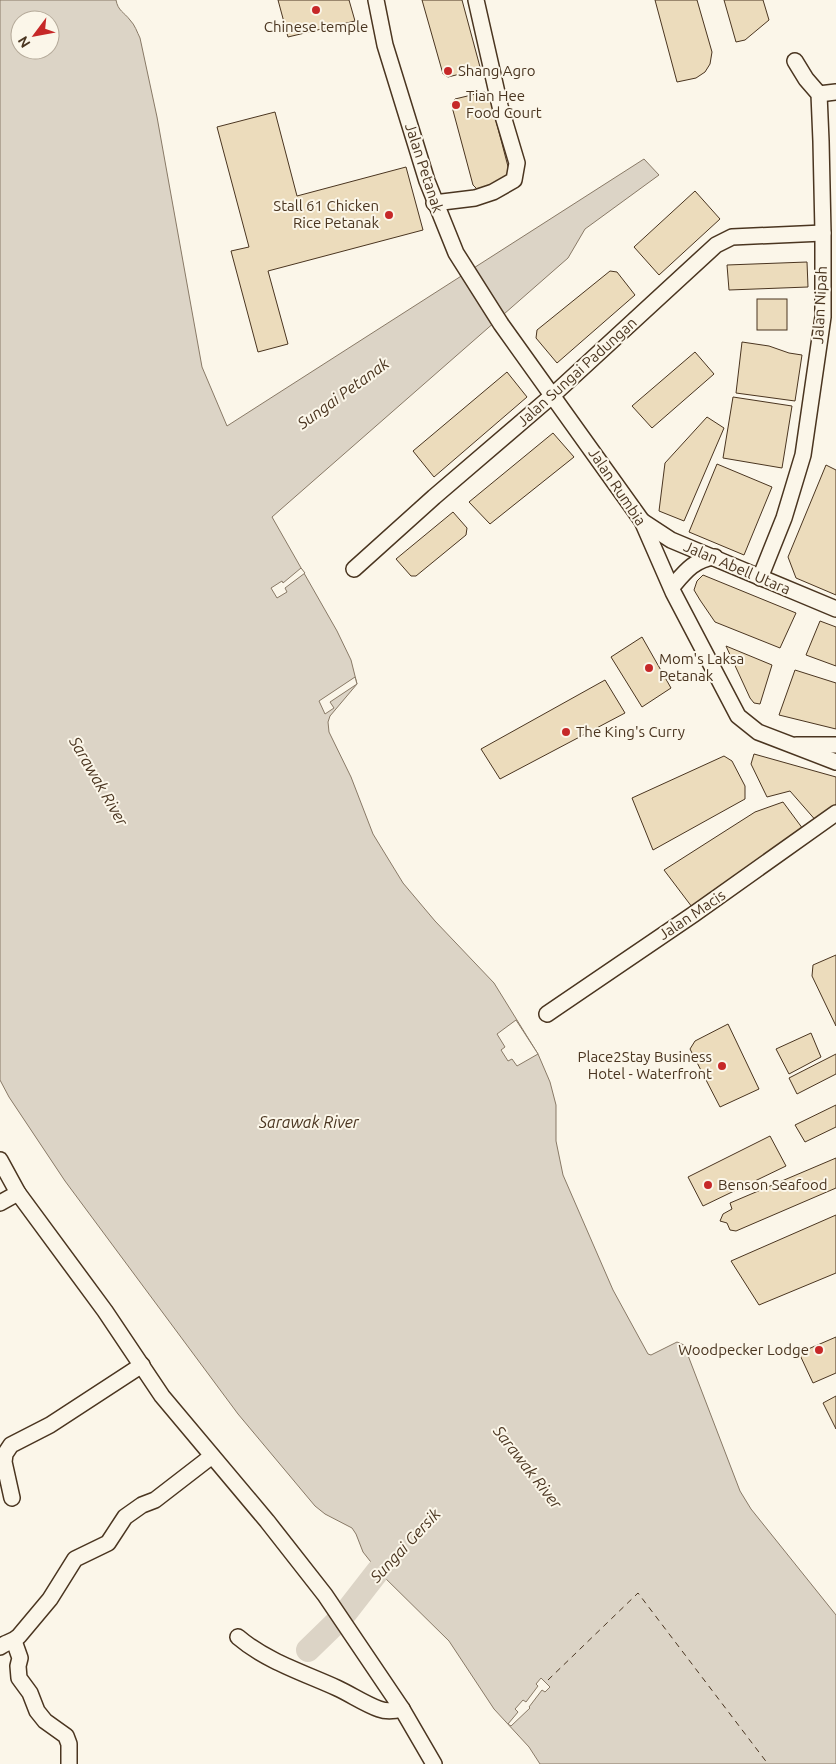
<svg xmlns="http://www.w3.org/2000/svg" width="836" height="1764" viewBox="0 0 836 1764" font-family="Ubuntu,sans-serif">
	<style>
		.water { fill: #dcd4c6; stroke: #887966; fill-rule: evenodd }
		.pier { fill: #fbf6e9; stroke: #887966 }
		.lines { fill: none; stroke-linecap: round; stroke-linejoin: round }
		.river { stroke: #dcd4c6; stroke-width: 24 }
		.ferry { stroke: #4a3520; stroke-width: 1; stroke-dasharray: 6 5; stroke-linecap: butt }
		.building { fill: #ecdcbc; stroke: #4a3520 }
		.minor-casing { stroke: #4a3520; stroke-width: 18 }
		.minor { stroke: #fbf6e9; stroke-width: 15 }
		.poi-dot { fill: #c62828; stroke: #fbf6e9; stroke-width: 2 }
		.labels { text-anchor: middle; stroke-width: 4; stroke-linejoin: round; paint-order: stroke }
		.poi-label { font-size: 15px; fill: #4a3520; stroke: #fbf6e9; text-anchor: start }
		.street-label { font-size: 15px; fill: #4a3520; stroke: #fbf6e9 }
		.water-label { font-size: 16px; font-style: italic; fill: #4a3520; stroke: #fbf6e9 }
	</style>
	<rect width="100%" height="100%" fill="#fbf6e9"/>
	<path class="water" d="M0,0H116C118,11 124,12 130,20C135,25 137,32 140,38L157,117L202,367L227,426L644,159L659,175L585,229L568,258L272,517L337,631L351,660L357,684L330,716L328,722L329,732L351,777L373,834L403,883L435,921L494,983L538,1054L550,1082L556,1105V1141L563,1175L613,1290L648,1354L651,1355L677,1342L684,1345L740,1491L751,1509L836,1615V1764H540L529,1747L494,1709L449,1641L378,1571L363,1552L356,1534L352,1528L325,1514L315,1506L238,1414L65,1181L9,1097L0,1080ZM20,20H50V50H20Z"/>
	<g class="pier">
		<path d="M301,568L305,573L285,588L287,592L277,598L271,588L282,581L283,583Z"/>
		<path d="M355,677L357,684L330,702L334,708L325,714L319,701Z"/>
		<path d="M516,1020L538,1054L517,1066L512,1059L508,1061L501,1050L505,1047L497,1034Z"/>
		<path d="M541,1678L550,1687L545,1692L542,1690L529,1707L530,1708L511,1726L508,1724L518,1712L515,1709L523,1700L526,1702L538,1686L536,1684Z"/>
	</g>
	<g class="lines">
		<path class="river" d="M308,1650L343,1616L378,1571L400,1548"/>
		<path class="ferry" d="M548,1680L638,1593L768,1764"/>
	</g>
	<g class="building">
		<path d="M278,0H349L355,21L288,37Z"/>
		<path d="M422,0H462L480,67L476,70L448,77L443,74Z"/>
		<path d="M655,0H697L712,52L710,64L705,72L696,78L677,82Z"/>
		<path d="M724,0H763L769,20L745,40L736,42Z"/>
		<path d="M484,92L489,94L511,178L506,182L477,189L473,185L451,103L455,99Z"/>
		<path d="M275,112L297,196L406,167L423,230L268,271L288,344L258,352L231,251L249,247L217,127Z"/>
		<path d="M695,191L720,219L659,275L634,247Z"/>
		<path d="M807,262L808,287L729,290L727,265Z"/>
		<path d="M610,271L617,272L635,295L557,363L536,338L537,330Z"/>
		<rect x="757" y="299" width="30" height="31"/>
		<path d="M742,342L769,346L789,353L802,355L795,401L736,393Z"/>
		<path d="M695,352L714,374L652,428L632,406Z"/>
		<path d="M507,372L527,397L434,477L413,451Z"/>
		<path d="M733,397L792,406L782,468L723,458Z"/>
		<path d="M707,417L724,428L684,521L659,511L665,463Z"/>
		<path d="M553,433L574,457L490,524L469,502Z"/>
		<path d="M717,464L772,487L744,555L689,532Z"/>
		<path d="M826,465L836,470V595L796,578L788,557Z"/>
		<path d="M453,512L467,528L466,535L416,576H411L396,559Z"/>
		<path d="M703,575L796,613L780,648L715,622L700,600L694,590L697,581Z"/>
		<path d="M820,621L836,627V666L806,655Z"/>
		<path d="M642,637L671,688L642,707L611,657Z"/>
		<path d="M726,646L772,665L760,704L754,703L750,698Z"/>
		<path d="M795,670L836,683V729L779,715Z"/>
		<path d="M605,680L625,713L500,779L481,749Z"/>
		<path d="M754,754L836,777V811L818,823L790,791L767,797L751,764Z"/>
		<path d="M724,756L732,761L745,786V799L653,850L632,798Z"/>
		<path d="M783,802L803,829L692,907L664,870L755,812Z"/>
		<path d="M836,955V1026L812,976L813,965Z"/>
		<path d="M728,1024L759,1089L720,1107L690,1049L695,1041Z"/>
		<path d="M811,1033L821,1057L789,1074L776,1049Z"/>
		<path d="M836,1054V1074L797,1094L789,1078Z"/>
		<path d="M836,1105V1127L805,1142L795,1125Z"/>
		<path d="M770,1136L786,1166L703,1206L688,1177Z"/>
		<path d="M836,1158V1188L736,1231L730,1230L727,1223L720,1221L723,1214L732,1209L730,1203Z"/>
		<path d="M836,1215V1273L759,1305L731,1261Z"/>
		<path d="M836,1337V1373L813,1383L799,1353Z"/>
		<path d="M836,1396V1429L823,1403Z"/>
	</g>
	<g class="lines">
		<defs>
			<g id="minor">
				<path d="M376,0L385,45L427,181L456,253L501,324L642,521L673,592L738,716L758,732L836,762"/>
				<path d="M819,94L836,92"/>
				<path d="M434,203L475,198L493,192L514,180L517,163L500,106L476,0"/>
				<path d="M642,521L671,540L836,609"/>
				<path d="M354,569L434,497L553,395L716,245L732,237L823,233"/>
				<path d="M760,578L784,518L803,455L823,317V233L821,141L819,94L806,79L795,61"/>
				<path d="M672,587C684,573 694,559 715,557"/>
				<path d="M796,745H836"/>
				<path d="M547,1014L694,914L836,813"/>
				<path d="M0,1160L18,1193L105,1311L162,1396L267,1521L325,1595L402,1709L434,1764"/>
				<path d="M0,1203L18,1193"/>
				<path d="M12,1498L4,1462L5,1454L11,1445L50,1425L142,1365"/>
				<path d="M238,1637C266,1661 304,1673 337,1688C352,1695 365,1704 379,1709C387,1712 394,1711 402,1709"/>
				<path d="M14,1641L20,1658L18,1666L19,1678L30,1693L37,1711L45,1721L66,1736L69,1744V1764"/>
				<path d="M0,1647C6,1642 13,1642 19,1636L50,1599L75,1559L108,1543L125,1517L142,1505L155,1500L212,1456"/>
			</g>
		</defs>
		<use href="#minor" class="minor-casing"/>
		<use href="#minor" class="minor"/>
	</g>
	<g class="poi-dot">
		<circle cx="316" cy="10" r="5"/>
		<circle cx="448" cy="71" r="5"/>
		<circle cx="456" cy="105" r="5"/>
		<circle cx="389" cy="215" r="5"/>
		<circle cx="649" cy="668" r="5"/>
		<circle cx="566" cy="732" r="5"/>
		<circle cx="722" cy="1066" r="5"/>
		<circle cx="708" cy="1185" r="5"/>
		<circle cx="819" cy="1350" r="5"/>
	</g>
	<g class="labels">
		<g class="poi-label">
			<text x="316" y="32" text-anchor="middle">Chinese temple</text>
			<text x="458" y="76">Shang Agro</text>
			<text x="466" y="101">Tian Hee<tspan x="466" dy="17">Food Court</tspan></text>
			<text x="379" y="211" text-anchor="end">Stall 61 Chicken<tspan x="379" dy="17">Rice Petanak</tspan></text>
			<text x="659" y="664">Mom's Laksa<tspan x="659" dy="17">Petanak</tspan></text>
			<text x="576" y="737">The King's Curry</text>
			<text x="712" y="1062" text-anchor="end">Place2Stay Business<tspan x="712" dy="17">Hotel - Waterfront</tspan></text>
			<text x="718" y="1190">Benson Seafood</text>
			<text x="809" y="1355" text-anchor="end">Woodpecker Lodge</text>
		</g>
		<g class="street-label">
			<text transform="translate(424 168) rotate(72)" y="5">Jalan Petanak</text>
			<text transform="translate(820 305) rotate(-87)" y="5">Jalan Nipah</text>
			<text transform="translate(577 372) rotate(-42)" y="5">Jalan Sungai Padungan</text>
			<text transform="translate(617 487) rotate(56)" y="5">Jalan Rumbia</text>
			<text transform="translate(737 568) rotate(23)" y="5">Jalan Abell Utara</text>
			<text transform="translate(692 915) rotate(-34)" y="5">Jalan Macis</text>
		</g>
		<g class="water-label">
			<text transform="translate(343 393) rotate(-36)" y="6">Sungai Petanak</text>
			<text transform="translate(99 781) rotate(60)" y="6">Sarawak River</text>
			<text x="309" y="1128">Sarawak River</text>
			<text transform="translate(528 1467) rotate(52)" y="6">Sarawak River</text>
			<text transform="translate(405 1545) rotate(-47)" y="6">Sungai Gersik</text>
		</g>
	</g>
	<g transform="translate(35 35) rotate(238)"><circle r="24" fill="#fbf6e9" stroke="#b4a999"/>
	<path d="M0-4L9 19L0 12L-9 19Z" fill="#c62828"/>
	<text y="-8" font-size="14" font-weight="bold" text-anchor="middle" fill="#4a3520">N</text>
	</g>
</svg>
